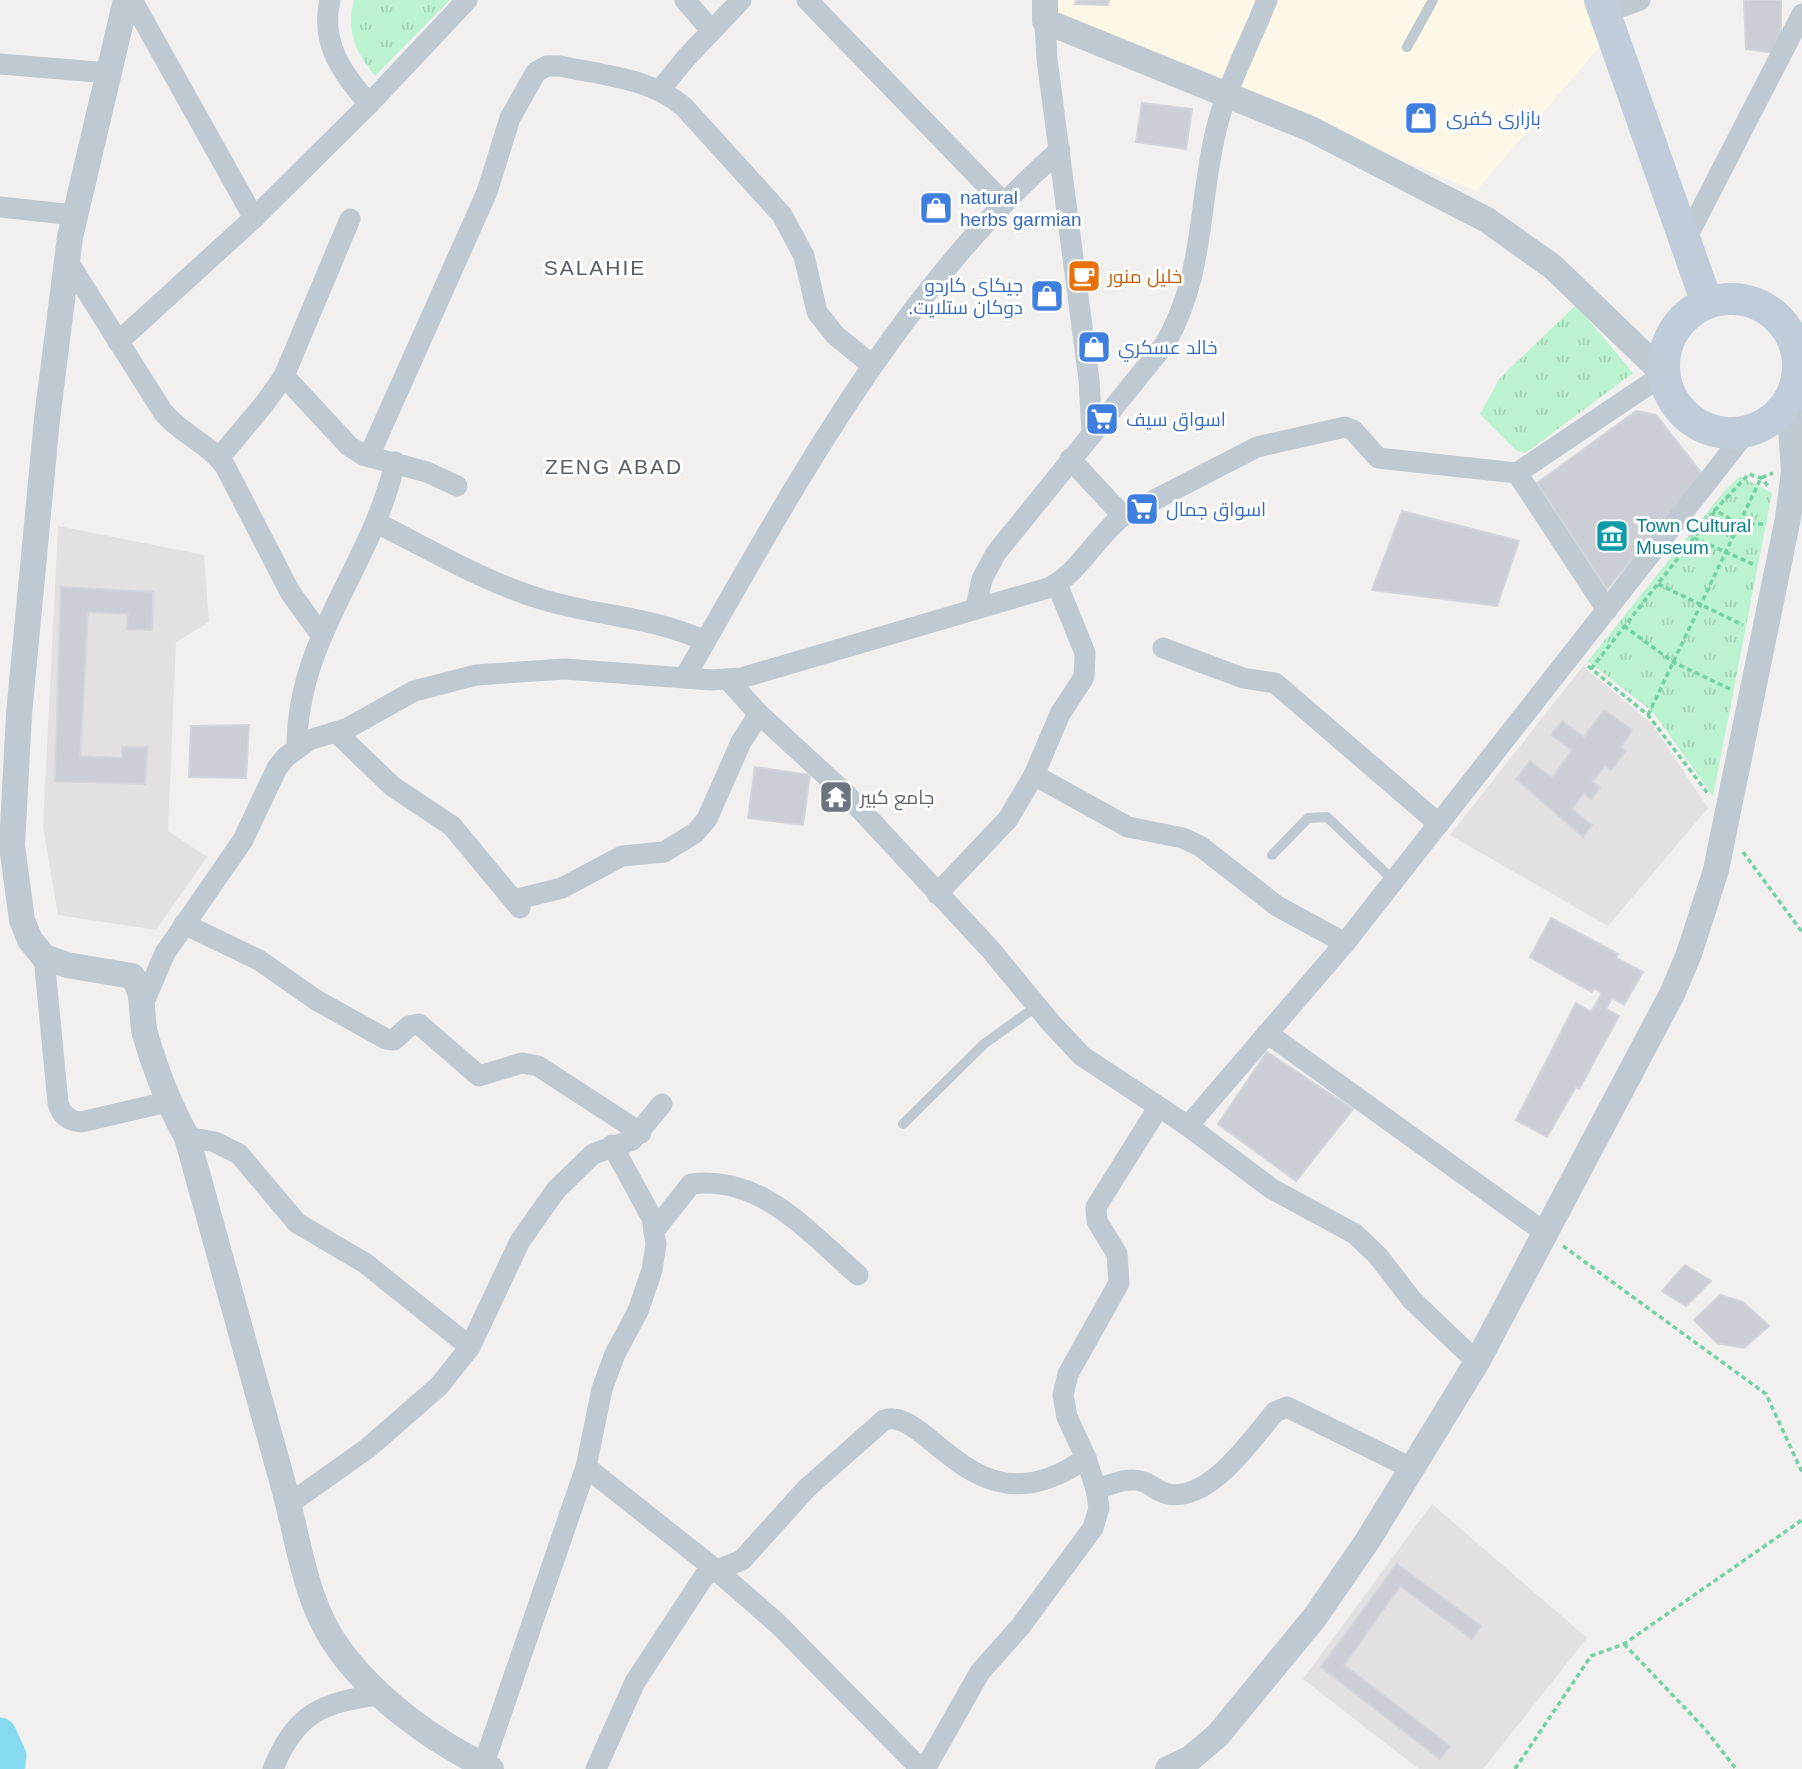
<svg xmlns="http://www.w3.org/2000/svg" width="1802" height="1769" viewBox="0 0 1802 1769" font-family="Arial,Cairo,sans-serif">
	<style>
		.commercial { fill: #fdf7e7 }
		.education { fill: #e3e0e1 }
		.park { fill: url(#park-tufts) }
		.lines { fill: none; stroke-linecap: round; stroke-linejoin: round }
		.river { stroke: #85daf1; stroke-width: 33 }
		.building { fill: #cbced4; stroke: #d2d5db; stroke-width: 2 }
		.path { stroke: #71d2a3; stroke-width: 3.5; stroke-dasharray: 5 3.5; stroke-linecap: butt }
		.service { stroke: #bec9d2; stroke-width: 10 }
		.minor { stroke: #bec9d2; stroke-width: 21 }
		.tertiary { stroke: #bec9d2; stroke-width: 26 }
		.secondary { stroke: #c0ccd9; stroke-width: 32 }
		.labels { text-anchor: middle; stroke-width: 6; stroke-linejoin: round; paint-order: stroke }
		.shop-label { font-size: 19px; fill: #366cbe; stroke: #fff; text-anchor: start }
		.food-label { font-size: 19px; fill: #c56008; stroke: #fff; text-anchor: start }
		.culture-label { font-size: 19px; fill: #0d838f; stroke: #fff; text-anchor: start }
		.worship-label { font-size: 19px; fill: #5b616d; stroke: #fff; text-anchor: start }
		.neighbourhood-label { font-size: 21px; letter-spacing: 2px; fill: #5b5f64; stroke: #fff }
	</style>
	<defs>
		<pattern id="park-tufts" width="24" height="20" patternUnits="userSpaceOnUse" patternTransform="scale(1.75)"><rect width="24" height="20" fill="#bbf2d0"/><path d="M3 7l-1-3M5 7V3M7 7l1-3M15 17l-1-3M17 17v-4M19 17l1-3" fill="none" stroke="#a2d1b5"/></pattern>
	</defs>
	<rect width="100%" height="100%" fill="#f2efef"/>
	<path class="commercial" d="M1058,0H1588L1602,44L1476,191L1058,14Z"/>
	<g class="education">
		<path d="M58,526L204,555L209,622L176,642L168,831L207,857L156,930L58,915L43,826Z"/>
		<path d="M1583,666L1652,724L1708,808L1608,926L1450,835Z"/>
		<path d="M1432,1504L1587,1638L1483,1769H1419L1303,1679Z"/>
	</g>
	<g class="park">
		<path d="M354,0H450L375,76C355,51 346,32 354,0Z"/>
		<path d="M1576,305L1633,373L1531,449L1525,453L1517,451L1480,414L1500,378Z"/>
		<path d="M1740,476L1772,493L1713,796L1653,712L1588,661L1726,489Z"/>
	</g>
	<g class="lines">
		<path class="river" d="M0,1734L10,1756L8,1769"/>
	</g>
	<g class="building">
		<path d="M1076,0H1109L1108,5L1075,4Z"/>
		<path d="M1744,0H1781V54L1746,49Z"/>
		<path d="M1142,103L1192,109L1186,149L1136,142Z"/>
		<path d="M1636,411L1656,415L1703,475L1607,589L1537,483Z"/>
		<path d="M1402,511L1519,541L1497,606L1372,590Z"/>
		<path d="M61,587L153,592L152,630L127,629L128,614L88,612L80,756L122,758V747H147L145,784L55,781Z"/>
		<path d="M1604,710L1632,730L1621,747L1626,751L1611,770L1605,766L1592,782L1600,788L1591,799L1584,793L1572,809L1592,825L1583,837L1516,779L1530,761L1552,778L1572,750L1551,735L1562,721L1584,737Z"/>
		<path d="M249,725L246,778L189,777L191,726Z"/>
		<path d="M755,767L810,775L803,825L748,818Z"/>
		<path d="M1551,918L1618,954L1616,958L1643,972L1624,1005L1612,998L1606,1009L1619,1016L1579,1089L1576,1087L1547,1137L1516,1120L1576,1003L1591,1012L1602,993L1594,988L1592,992L1530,957Z"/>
		<path d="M1267,1052L1353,1109L1296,1181L1218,1124Z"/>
		<path d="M1685,1265L1711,1281L1686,1306L1662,1291Z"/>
		<path d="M1720,1295L1743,1302L1769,1326L1744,1348L1717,1343L1694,1320Z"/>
		<path d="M1397,1564L1481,1626L1472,1639L1400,1586L1344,1665L1450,1746L1440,1759L1321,1667Z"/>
	</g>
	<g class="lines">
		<g class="path">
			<path d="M1763,524H1739L1715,510L1749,474L1761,478L1770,488"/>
			<path d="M1694,538L1755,565"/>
			<path d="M1658,584L1743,625"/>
			<path d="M1624,626L1673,662L1730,689"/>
			<path d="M1588,666L1648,715L1709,795"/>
			<path d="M1591,669L1715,511"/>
			<path d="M1648,715L1761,478L1773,473"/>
			<path d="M1743,852L1802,932"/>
			<path d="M1563,1246L1766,1394L1802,1472"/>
			<path d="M1624,1644L1705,1729L1736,1769"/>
			<path d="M1515,1769L1591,1656L1624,1644L1802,1520"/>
		</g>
		<g class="service">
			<path d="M1407,47L1433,0"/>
			<path d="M1272,855L1308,818L1327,817L1394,881"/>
			<path d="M903,1124L984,1044L1037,1006"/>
		</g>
		<g class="minor">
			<path d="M132,0L254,218"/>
			<path d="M330,0C320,43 342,73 369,104"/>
			<path d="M685,0L711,30"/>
			<path d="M807,0L1003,202"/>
			<path d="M1604,13L1640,0"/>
			<path d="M1045,21L1047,59L1089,380L1092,433"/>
			<path d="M0,64L109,73"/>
			<path d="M660,90L686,58L741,0"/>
			<path d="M0,207L74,215"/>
			<path d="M1685,241L1802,14"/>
			<path d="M67,260L163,412C181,434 208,443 225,466L290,592L321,635"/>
			<path d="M118,342L254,218L369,104L467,0"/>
			<path d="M284,376L349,446L363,455L427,472L457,486"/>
			<path d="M369,456L487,192L510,118L536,72L547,66H560C601,75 651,78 684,107L782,215L804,256L817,312L835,335L872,365"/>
			<path d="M219,458L265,403L284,376L350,219"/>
			<path d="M1070,459L1123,516"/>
			<path d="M1517,473L1607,610"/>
			<path d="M377,523C431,550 486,583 544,600C598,616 653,617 705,641"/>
			<path d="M976,607L982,579L996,553L1165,344C1205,275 1198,205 1216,130C1227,85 1250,43 1267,0"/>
			<path d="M1163,648L1243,678L1275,683L1439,824"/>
			<path d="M685,677C792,491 896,294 1060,150"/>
			<path d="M728,680L759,714L846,794L990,949L1051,1023L1082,1056L1188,1126L1272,1189L1355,1234L1378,1256L1412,1300L1477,1362"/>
			<path d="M336,732L392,786L452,826L520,908"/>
			<path d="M297,747C297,637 372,566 395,462"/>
			<path d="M1034,775L1128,827L1183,838L1200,846L1277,906L1345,943"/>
			<path d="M937,894L1008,819L1034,775L1060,714L1084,677L1085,653L1057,584"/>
			<path d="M514,900L562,888L622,856L664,852L695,833L707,819L741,742L759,714"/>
			<path d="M184,924L259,960L316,1000L386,1039L394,1040L409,1026L419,1024L479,1076L522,1063L538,1066L641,1133"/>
			<path d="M44,957L58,1103C61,1115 69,1121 81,1122L167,1102"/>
			<path d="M143,1004L165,953L243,840L277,768L286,757L309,740L348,728L414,691L476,675L565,669L711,680L741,678L1048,588C1079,574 1096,536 1123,516L1257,447L1345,427L1353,430L1378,458L1517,473L1664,374"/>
			<path d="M1267,1033L1544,1232"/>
			<path d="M1188,1126L1345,943L1747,431"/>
			<path d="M187,1137L215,1142L239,1154L297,1223L365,1263L470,1347"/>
			<path d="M654,1231L691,1184C762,1175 808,1232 858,1275"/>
			<path d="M586,1467L715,1569L778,1624L921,1769"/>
			<path d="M1096,1489C1111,1485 1128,1476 1144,1482C1152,1485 1158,1492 1168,1494C1210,1502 1251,1440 1275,1412L1287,1407L1411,1468"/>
			<path d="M289,1504L368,1448L439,1386L470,1347L520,1241L556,1190L593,1154L632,1140L662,1104"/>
			<path d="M273,1769C295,1714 321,1702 379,1695"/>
			<path d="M482,1769L586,1467L602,1389L615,1354L638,1311L652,1270L656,1244L652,1218L612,1145"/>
			<path d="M596,1769L635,1682L705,1575L742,1560L807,1488L884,1420C929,1405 975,1538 1086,1458"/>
			<path d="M925,1769L980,1672L1020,1627L1093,1528L1099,1508L1096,1489L1086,1458L1067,1417L1063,1395L1068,1374L1119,1283L1117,1254L1097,1221L1096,1207L1158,1108"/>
		</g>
		<g class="tertiary">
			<path d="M126,0L70,237L47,419L19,714L12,846L22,920L30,940L44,957L67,965L132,976C146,994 140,1013 145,1034C156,1071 168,1104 187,1137C219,1253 251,1368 283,1484C299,1540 304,1601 339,1649C376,1700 434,1742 491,1769"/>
			<path d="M1045,0V21L1311,129L1487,220L1553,267L1664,374"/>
			<path d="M1168,1769L1191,1758L1218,1735L1315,1617L1368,1540L1477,1362L1672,994L1689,954L1716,870L1788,518L1794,471L1789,400"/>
		</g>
		<g class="secondary">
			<path d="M1600,0L1707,303"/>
			<circle cx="1731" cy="366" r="67"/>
		</g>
	</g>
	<defs>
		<symbol id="shop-square" viewBox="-11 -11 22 22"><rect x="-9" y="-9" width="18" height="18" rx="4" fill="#3f7fe0" stroke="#fff"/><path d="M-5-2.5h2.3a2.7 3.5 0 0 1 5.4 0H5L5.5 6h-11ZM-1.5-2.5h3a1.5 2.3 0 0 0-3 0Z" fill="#fff"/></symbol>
		<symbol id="cafe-square" viewBox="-11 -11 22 22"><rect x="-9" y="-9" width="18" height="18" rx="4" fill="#e8710a" stroke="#fff"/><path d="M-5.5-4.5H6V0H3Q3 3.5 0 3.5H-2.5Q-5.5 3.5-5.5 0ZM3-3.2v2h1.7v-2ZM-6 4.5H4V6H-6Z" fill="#fff"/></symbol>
		<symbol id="supermarket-square" viewBox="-11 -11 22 22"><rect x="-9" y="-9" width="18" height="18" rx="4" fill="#3f7fe0" stroke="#fff"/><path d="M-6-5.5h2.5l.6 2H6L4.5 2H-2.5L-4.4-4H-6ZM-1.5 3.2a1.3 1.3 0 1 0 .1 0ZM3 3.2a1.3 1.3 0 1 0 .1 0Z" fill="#fff"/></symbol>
		<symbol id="museum-square" viewBox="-11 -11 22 22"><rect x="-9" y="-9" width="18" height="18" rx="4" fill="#0f9aa8" stroke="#fff"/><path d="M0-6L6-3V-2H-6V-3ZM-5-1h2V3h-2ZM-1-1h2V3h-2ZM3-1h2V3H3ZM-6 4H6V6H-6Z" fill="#fff"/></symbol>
		<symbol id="temple-square" viewBox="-11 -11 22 22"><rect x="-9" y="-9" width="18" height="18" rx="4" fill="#6b7280" stroke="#fff"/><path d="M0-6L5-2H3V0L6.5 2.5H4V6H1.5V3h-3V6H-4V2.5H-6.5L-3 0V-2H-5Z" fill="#fff"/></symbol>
	</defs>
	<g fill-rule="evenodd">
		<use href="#shop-square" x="1402" y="99" width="38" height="38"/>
		<use href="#shop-square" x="917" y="189" width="38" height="38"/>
		<use href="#cafe-square" x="1065" y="257" width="38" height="38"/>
		<use href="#shop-square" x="1028" y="277" width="38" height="38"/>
		<use href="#shop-square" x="1075" y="328" width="38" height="38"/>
		<use href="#supermarket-square" x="1083" y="400" width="38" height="38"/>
		<use href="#supermarket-square" x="1123" y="490" width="38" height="38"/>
		<use href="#museum-square" x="1593" y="517" width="38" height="38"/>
		<use href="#temple-square" x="817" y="778" width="38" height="38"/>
	</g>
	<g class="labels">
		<g class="shop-label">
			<text x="1446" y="125">بازاری کفری</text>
			<text x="960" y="204">natural<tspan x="960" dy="22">herbs garmian</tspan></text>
			<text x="1023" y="292" text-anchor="end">جیکای کاردو<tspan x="1023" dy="22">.دوکان ستلایت</tspan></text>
			<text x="1118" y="354">خالد عسکري</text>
			<text x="1126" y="426">اسواق سيف</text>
			<text x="1166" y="516">اسواق جمال</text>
		</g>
		<g class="food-label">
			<text x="1108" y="283">خلیل منور</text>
		</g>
		<g class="culture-label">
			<text x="1636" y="532">Town Cultural<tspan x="1636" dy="22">Museum</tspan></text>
		</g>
		<g class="worship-label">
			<text x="860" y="804">جامع كبير</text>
		</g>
		<g class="neighbourhood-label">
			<text x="595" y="275">SALAHIE</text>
			<text x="614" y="474">ZENG ABAD</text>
		</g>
	</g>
</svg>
